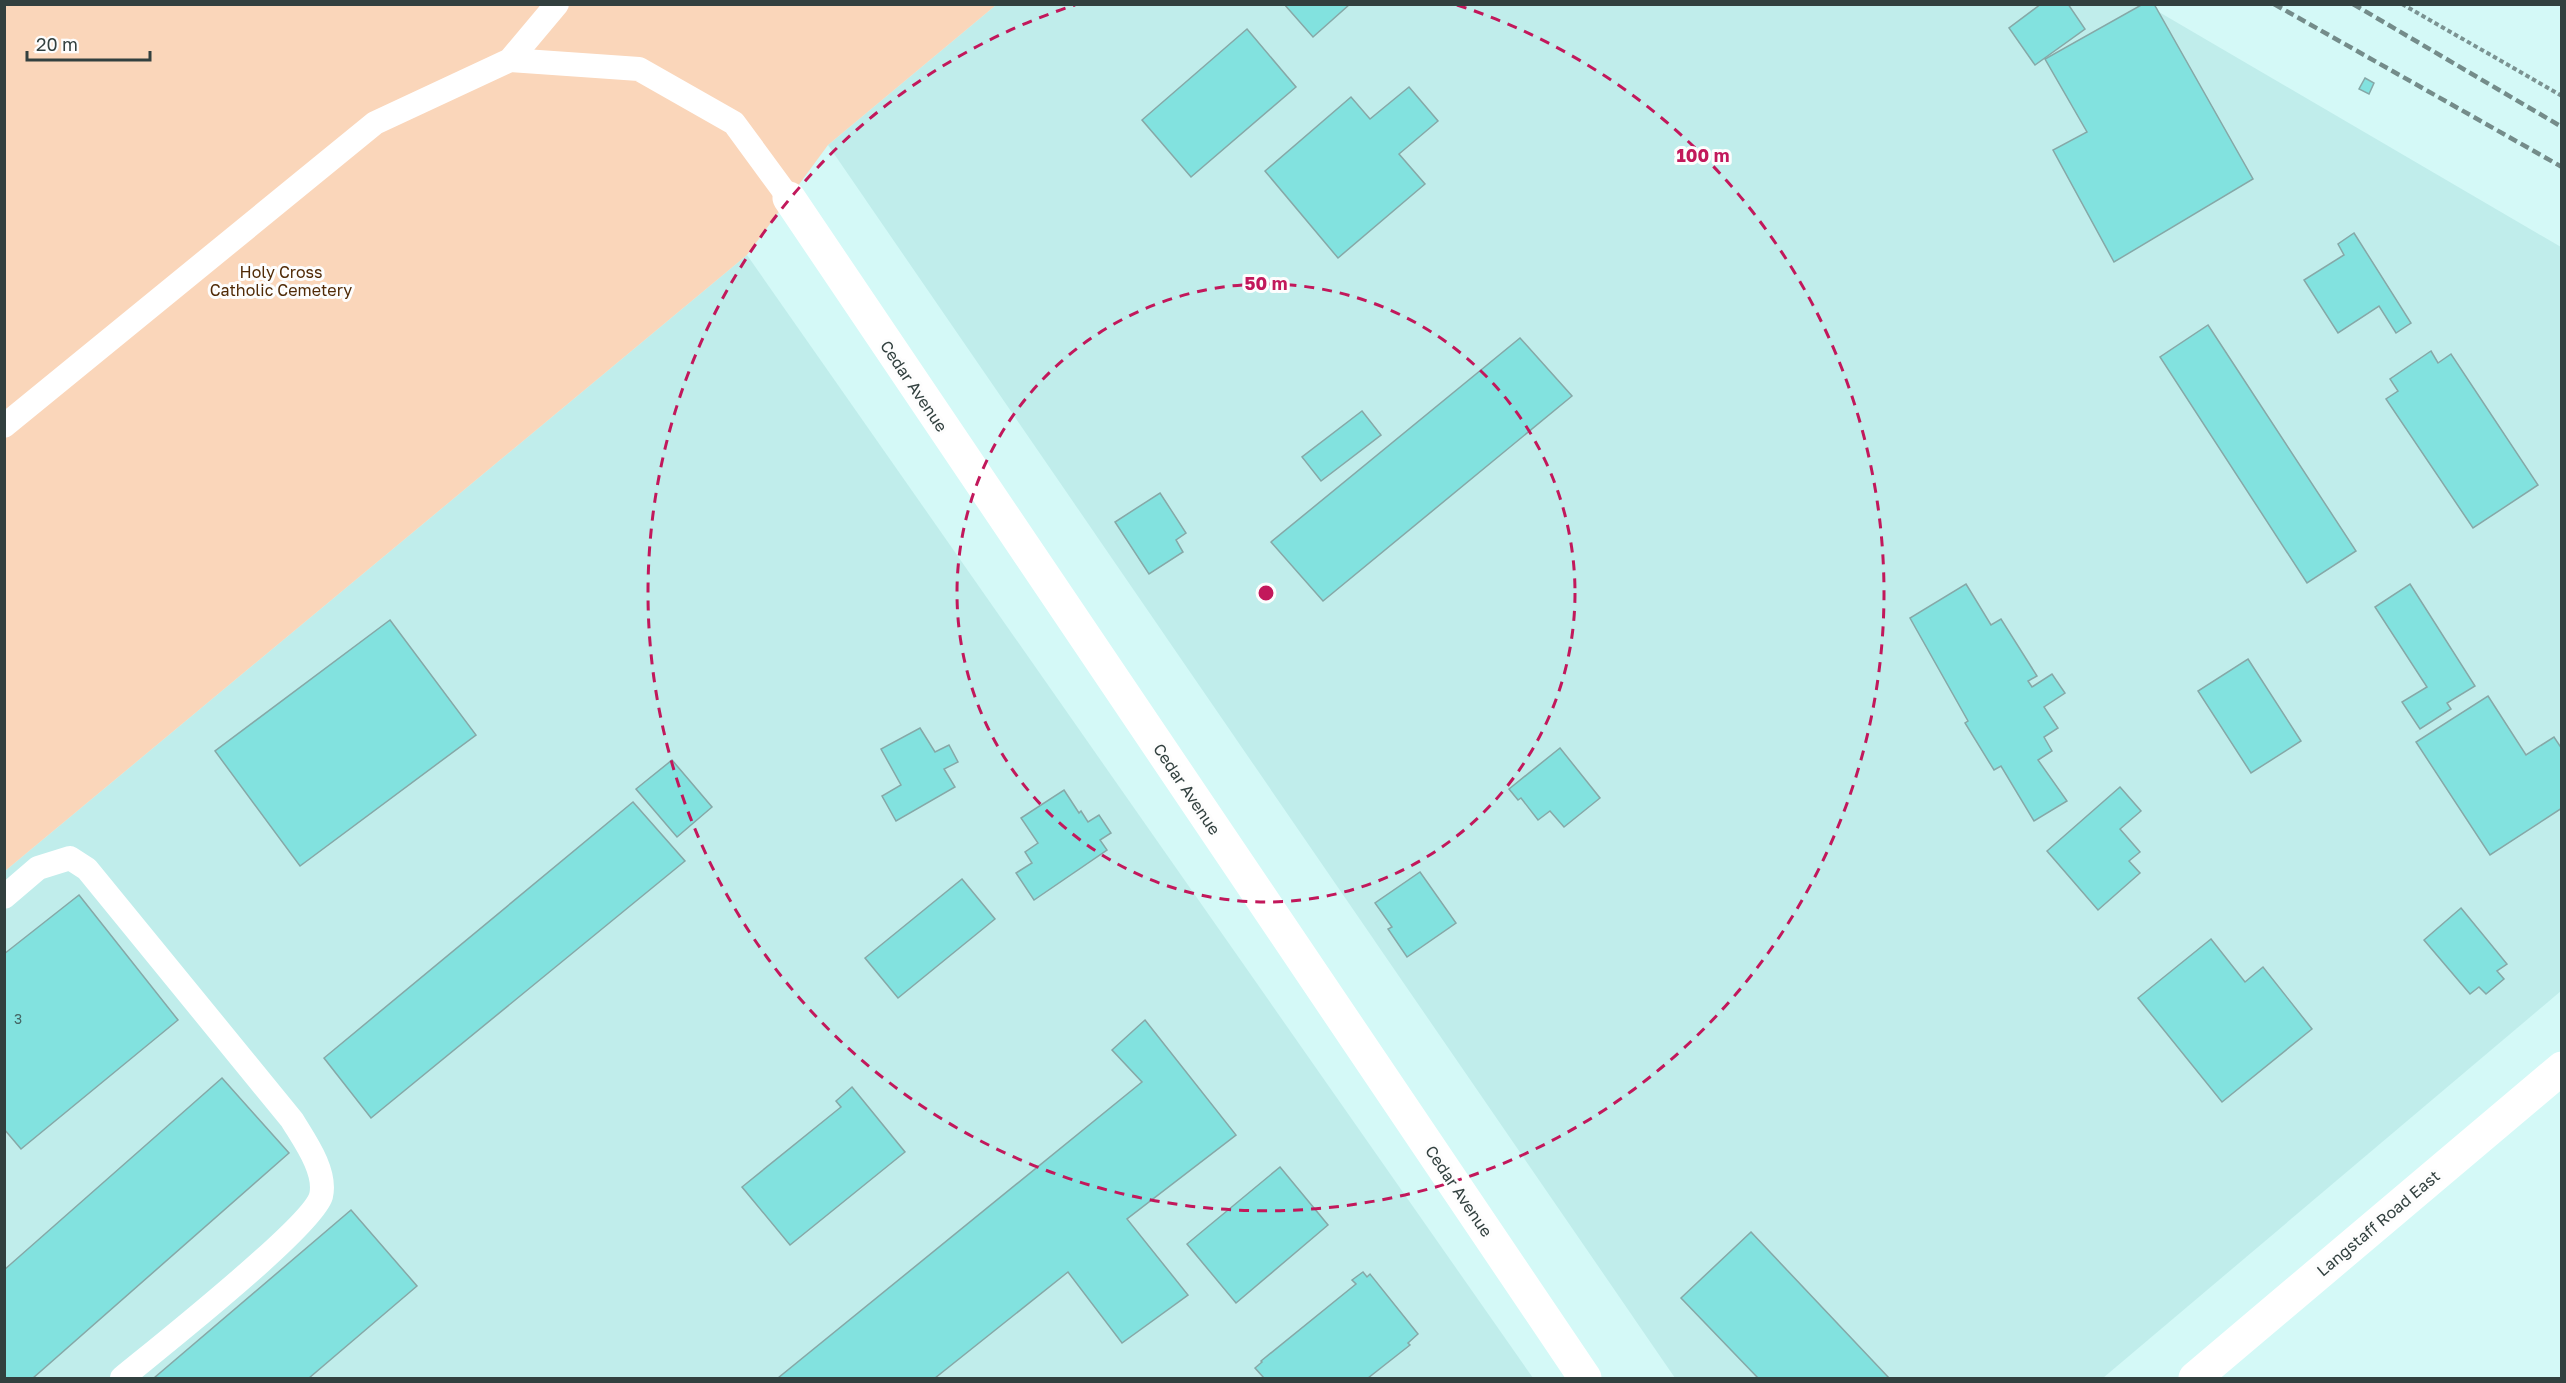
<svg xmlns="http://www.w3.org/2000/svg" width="2566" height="1383" viewBox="0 0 2566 1383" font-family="'Golos Text',sans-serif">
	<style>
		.built { fill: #c0edeb }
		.green { fill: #fad6ba }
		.building { fill: #82e2df; stroke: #86a8a7; stroke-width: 1.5 }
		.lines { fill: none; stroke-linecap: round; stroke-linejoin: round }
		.path { stroke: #7b9392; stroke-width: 4; stroke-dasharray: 4.5 3; stroke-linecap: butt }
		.lane { stroke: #fff; stroke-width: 24 }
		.street { stroke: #fff; stroke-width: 33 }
		.secondary { stroke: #fff; stroke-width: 33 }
		.rail { stroke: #748c8a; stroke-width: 4.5; stroke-dasharray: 9 4.5; stroke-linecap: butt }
		.ring { fill: none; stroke: #c2185b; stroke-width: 3; stroke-dasharray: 10 8 }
		.labels { text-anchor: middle; stroke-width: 6; stroke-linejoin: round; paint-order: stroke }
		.number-label { font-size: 14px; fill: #466867 }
		.park-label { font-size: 16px; fill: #502a06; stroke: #fdfdfd }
		.street-label { font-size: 16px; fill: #32403f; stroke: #fdfdfd }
		.centre { fill: #c2185b; stroke: #fdfdfd; stroke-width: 3 }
		.ring-label { font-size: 18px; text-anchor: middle; font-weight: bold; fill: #c2185b; stroke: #fdfdfd; stroke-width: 6; stroke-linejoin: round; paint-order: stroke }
	</style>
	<rect width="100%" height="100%" fill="#d4f9f7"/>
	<g class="built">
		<path d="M996,5H2147L2561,247V991L2103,1378H1675L828,145Z"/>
		<path d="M747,255L1533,1378H5V871Z"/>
	</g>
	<path class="green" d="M5,5H996L828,145L747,255L5,871Z"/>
	<g class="building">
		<path d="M1284,4H1350L1313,37Z"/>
		<path d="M2041,4H2068L2085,29L2035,65L2009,28Z"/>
		<path d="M2143,4H2154L2253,179L2114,262L2053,150L2087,132L2045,59Z"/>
		<path d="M1247,29L1296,87L1191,177L1142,120Z"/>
		<path d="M2365,78L2374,83L2369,94L2359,89Z"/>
		<path d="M1409,87L1438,121L1399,154L1425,184L1338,258L1265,171L1351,97L1370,119Z"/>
		<path d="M2354,233L2411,323L2396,333L2379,306L2338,333L2304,280L2344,255L2338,244Z"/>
		<path d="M2208,325L2356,551L2307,583L2160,357Z"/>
		<path d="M1520,338L1572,396L1323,601L1271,542Z"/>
		<path d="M2431,351L2438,363L2451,354L2538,485L2473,528L2386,399L2398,391L2390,379Z"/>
		<path d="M1362,411L1381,435L1321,481L1302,457Z"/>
		<path d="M1160,493L1186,533L1176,540L1183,552L1149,574L1115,522Z"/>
		<path d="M1966,584L1991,625L2001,619L2037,676L2028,681L2032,687L2052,674L2065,693L2044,707L2058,728L2044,737L2052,751L2038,760L2067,801L2034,821L2001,766L1994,770L1965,723L1968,721L1910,618Z"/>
		<path d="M2410,584L2475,686L2447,703L2451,709L2420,729L2402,702L2427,687L2375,607Z"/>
		<path d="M390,620L476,735L300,866L215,751Z"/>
		<path d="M2248,659L2301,741L2251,773L2198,691Z"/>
		<path d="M2488,696L2526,755L2554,737L2562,749V808L2490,855L2416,742Z"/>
		<path d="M920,728L935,752L949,745L958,762L944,769L955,787L896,821L882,796L901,785L881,749Z"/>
		<path d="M1560,748L1600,798L1564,827L1550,811L1538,820L1521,798L1518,800L1509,789Z"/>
		<path d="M672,760L712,807L677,837L636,789Z"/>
		<path d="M2120,787L2141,811L2120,829L2140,852L2129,861L2140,873L2098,910L2047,851Z"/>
		<path d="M1064,790L1079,813L1081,811L1088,822L1099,815L1111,833L1100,840L1107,850L1034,900L1016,873L1032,863L1025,852L1038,843L1021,818Z"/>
		<path d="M633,802L685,861L371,1118L324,1058Z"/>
		<path d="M1420,872L1456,923L1407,957L1388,929L1392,927L1375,903Z"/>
		<path d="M962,879L995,919L898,998L865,958Z"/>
		<path d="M79,895L178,1020L21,1149L4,1129V954Z"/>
		<path d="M2461,908L2507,964L2497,971L2504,979L2486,994L2479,987L2470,994L2424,940Z"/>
		<path d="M2211,939L2245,982L2263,967L2312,1029L2222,1102L2138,998Z"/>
		<path d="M1145,1020L1236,1135L1127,1219L1188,1295L1122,1343L1068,1272L935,1378H778L1142,1082L1112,1050Z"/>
		<path d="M222,1078L289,1153L33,1378H4V1270Z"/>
		<path d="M852,1087L905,1152L790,1245L742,1187L841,1107L836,1101Z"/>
		<path d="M1280,1167L1328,1225L1236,1303L1187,1244Z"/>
		<path d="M351,1210L417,1286L309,1378H154Z"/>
		<path d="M1751,1232L1889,1378H1758L1681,1298Z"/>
		<path d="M1363,1272L1367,1277L1370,1274L1418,1334L1408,1343L1410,1345L1368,1378H1264L1255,1368L1262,1362L1261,1361L1356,1284L1352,1280Z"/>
	</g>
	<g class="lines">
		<path class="path" d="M2402,4L2562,96"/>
		<g class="lane">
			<path d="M510,60L639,69L734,123L789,198"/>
			<path d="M4,426L375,123L510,60L557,4"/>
			<path d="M4,897L38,868L70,858L87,869L292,1120C304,1140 327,1171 321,1196C312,1227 156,1350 122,1378"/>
		</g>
		<path class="street" d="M789,198L1585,1378"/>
		<path class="secondary" d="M2195,1378L2562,1068"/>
		<g class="rail">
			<path d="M2274,4L2562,167"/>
			<path d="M2353,4L2562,127"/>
		</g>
	</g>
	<g class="ring">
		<circle cx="1266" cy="593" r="309"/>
		<path d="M1457 5A618 618 0 1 1 1075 5"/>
	</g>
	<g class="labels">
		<g class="number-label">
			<text x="18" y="1024">3</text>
		</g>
		<g class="park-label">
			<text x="281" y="278">Holy Cross<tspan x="281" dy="18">Catholic Cemetery</tspan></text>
		</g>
		<g class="street-label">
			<text transform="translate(914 386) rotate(56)" y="6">Cedar Avenue</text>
			<text transform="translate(1187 789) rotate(56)" y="6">Cedar Avenue</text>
			<text transform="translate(1459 1191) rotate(56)" y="6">Cedar Avenue</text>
			<text transform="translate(2378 1223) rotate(-40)" y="6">Langstaff Road East</text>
		</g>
	</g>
	<circle cx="1266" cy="593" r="9" class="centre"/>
	<g class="ring-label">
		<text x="1703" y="162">100 m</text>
		<text x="1266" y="290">50 m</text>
	</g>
	<rect width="2566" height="1383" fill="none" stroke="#32403f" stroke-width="12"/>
	<path d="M27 51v9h123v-9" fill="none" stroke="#32403f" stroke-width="3"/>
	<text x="36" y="51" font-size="18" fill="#32403f" stroke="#fdfdfd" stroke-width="4.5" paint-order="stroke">20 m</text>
</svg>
